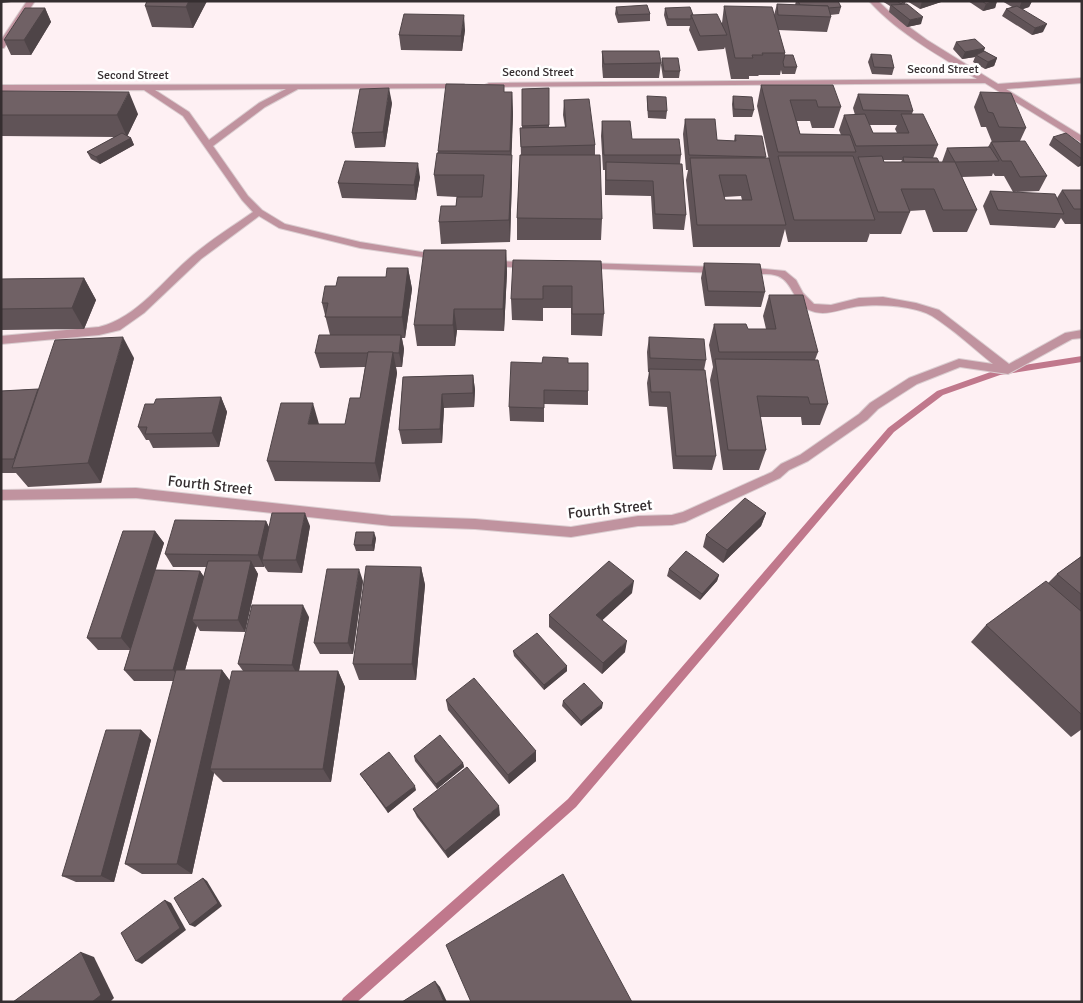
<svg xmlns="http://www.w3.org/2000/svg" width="1083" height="1003" viewBox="0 0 1083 1003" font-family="Signika,sans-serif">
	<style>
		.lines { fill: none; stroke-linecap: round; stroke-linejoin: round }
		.stream { fill: #c0788c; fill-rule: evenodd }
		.street-casing { stroke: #dacdd0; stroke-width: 2 }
		.street { fill: #c0939f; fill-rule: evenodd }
		.wall { fill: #605357; fill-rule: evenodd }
		.shaded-wall { fill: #4e4447 }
		.building { fill: #706165; stroke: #4e4447; fill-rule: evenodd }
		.labels { text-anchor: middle; stroke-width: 5; stroke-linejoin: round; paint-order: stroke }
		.far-street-label { font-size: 12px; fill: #352e30; stroke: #fff }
		.street-label { font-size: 15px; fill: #352e30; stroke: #fff }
	</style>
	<rect width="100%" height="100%" fill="#fef0f3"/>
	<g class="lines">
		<path class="stream" d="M1082,356V362L1000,375L943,395L894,432L576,807L357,1002H341L343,998L568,799L888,428L937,391L999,369Z"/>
		<defs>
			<g id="street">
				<path d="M27,1H35L4,48H1V40Z"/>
				<path d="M869,1H878L894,16L927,40L998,84L1082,78V83L1006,89L1082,136V143L985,83L489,87L485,85L489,83L977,79C940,56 899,34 869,1Z"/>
				<path d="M464,84V88H461L298,89L265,107L213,146L248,196L262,210L285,224L360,242L440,255L445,258L444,260L360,248L279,228L259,216L201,259L144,313L120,330L99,335L1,344V336L99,327C137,318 164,279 193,255C212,239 233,226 253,212L242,200L183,116L144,90L1,91V85ZM286,89L259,103L209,140L189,112L155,90Z"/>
				<path d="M490,261L530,262L535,265L530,268L486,266V262Z"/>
				<path d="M584,263L719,267L724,270L719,273L580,268V264Z"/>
				<path d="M744,267L785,271L796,280L803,293L814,304L831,305L859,298L883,297L916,303L939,310L1009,364L1065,333L1082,330V338L1072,339L1008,374L960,367L917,384L878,409L867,420L808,461L789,470L780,478L685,522L672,525L638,526L571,537L475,529L391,526L136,498L1,500V490L136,488L391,516L475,519L571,527L638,516L672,515L683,512L772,472L781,464L800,455L859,414L870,403L909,378L959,359L993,364C973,348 954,330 932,316C915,306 881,304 861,306C844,307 826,318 809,310C794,304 793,282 778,276C768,272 752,276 740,272L739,270Z"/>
			</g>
		</defs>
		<use href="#street" class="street-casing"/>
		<use href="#street" class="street"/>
	</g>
	<g class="wall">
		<path d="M147,1H207L193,28L152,27L145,6Z"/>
		<path d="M796,1H838L841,7L839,14L830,15L831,17L827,32L778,30L785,53V55L797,67L795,74H782L781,70L780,75H759L758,76H749V79H731L725,47L724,49L698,51L689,30L690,26H667L664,15L665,8L722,23L724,6L774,15L777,4L795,5Z"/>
		<path d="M882,1H906L905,4L921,24L907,27L889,12L890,6Z"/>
		<path d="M907,1H944L920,9Z"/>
		<path d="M968,1H997L995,8L983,11Z"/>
		<path d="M1002,1H1032L1029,7L1022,9L1043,32L1032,35L1002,16L1006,9L1012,7Z"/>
		<path d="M616,7L650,14V21L618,23L615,14Z"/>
		<path d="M45,8L51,22L31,55H11L4,40Z"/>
		<path d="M465,30L462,51L401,50L399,35Z"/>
		<path d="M956,42L984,51L997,58L994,66L985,69L973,62L975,57L962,59L953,49Z"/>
		<path d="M602,51L661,63L659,78H603L602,66Z"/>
		<path d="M871,54L894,68L892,75L872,74L868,62Z"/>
		<path d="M662,58L680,71L679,78H663L661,65Z"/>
		<path d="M504,85V92H512L513,114L511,155L512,177L510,242L441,244L439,222L456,206L457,197L437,196L434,175L438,151Z"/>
		<path d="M761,85L841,107L834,128H812L810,121H797L800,134L841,135L839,130L844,115H855L853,108L858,94L913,111L912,114L938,145L933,158L939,162H942L947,148L988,147L991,142H992L986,127H981L974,107L980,92L1026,128L1020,141L1047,176L1039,191L1013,192L1057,198L1062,190H1082V224H1065L1061,218L1055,228L990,225L983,206L990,191L1013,192L1004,176H995L993,173L992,176L962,177L977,210L967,232H933L925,210L909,211L910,212L901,234H870V233L867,242H788L785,229L780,247H693L686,180L688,170H686L683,134L685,119L717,140L734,141L735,135L769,160L757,106ZM869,125H897L895,129L897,133H873ZM883,160H902L901,162H884ZM741,196L742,200H725L724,197Z"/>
		<path d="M549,88V127H565L563,115L564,100L595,145V155L602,219L601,240H517V218L521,155L520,128H522V89Z"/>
		<path d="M1,91L138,114L127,136L131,138L134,145L100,164L91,159L87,152L115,137L1,136Z"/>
		<path d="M647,96L667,111L666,119L648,118L647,104Z"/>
		<path d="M733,96L754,110L752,117H733L732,104Z"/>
		<path d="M392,103L385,147L355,148L352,133Z"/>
		<path d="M602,121L632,139L681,155L680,164L686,215L684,230L653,229L651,196L605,195V170H603L601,136Z"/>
		<path d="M1053,137L1082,145V165L1078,167L1049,145Z"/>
		<path d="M420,177L416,200L342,198L338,183Z"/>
		<path d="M506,250L507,272L504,331L457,330L455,346H417L414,325Z"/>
		<path d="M601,261L604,314L602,336L571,335V308H543V321L512,320L511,299Z"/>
		<path d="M704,263L765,292L761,307L705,306L701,278Z"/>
		<path d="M408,268L412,289L405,338H402L404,349L402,367H396L397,373L380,482L275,481L267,461L319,424H345L360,398L365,367L320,368L315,353L330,335L322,303L336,286L386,277Z"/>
		<path d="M84,278L96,300L84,329L1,330V279Z"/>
		<path d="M769,295L818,352L815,360L828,404L820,425H802L801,417H760L766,450L759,470H723L710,380L713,367L709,345L714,324L748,329H766L763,316Z"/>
		<path d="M649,337L706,360L704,370L716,456L712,470L673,469L667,407L649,406L647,383L649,372H648L647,352Z"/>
		<path d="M134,358L101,483L28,487L16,473H1V391L38,389Z"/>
		<path d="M568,363L588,391V405L544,404V422L510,421L509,407Z"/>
		<path d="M473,375L475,390L474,407L444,408L442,443L402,444L399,430L403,377Z"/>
		<path d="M221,397L227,412L219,447L153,448L149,440H146L138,427L154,404Z"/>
		<path d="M766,513L761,526L723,563L703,547L706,535Z"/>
		<path d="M266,521L269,527L310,526L302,573L268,572L264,566V567H254L258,574L245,632L200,631L197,626L185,670H222L230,681L243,671L238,664L309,617L299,671H338L345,687L331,782H223L214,773L192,874H142L125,864L174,681H134L124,670L130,650H98L87,638L155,531L164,543L155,570L200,571L204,577L206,567H173L165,554Z"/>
		<path d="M376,538L374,551H356L354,545Z"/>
		<path d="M1082,556V729L1071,737L971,642L986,625L1048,583L1057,574Z"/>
		<path d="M421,567L425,585L416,680H359L353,664Z"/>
		<path d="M669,569L719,575L717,581L700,600L667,576Z"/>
		<path d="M363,581L353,654H320L314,643Z"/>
		<path d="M632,593L602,620L625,652L602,674L549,627V615Z"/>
		<path d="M513,651L567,666V671L544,690L514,656Z"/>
		<path d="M446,700L536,751V761L509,784L448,710Z"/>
		<path d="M563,701L602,708L581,726L562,706Z"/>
		<path d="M141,730L151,740L114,882H76L62,876Z"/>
		<path d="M414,756L463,763L464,767L437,789L415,761Z"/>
		<path d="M360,774L416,790L388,813Z"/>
		<path d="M413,809L500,815L448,858L417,817Z"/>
	</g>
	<g class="shaded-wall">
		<path d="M1,1H12L11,2L1,3Z"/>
		<path d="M189,1H207L193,28L186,7Z"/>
		<path d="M922,1H944L920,9Z"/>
		<path d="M994,1H997L995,8L983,11L986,4Z"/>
		<path d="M1022,1H1032L1029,7L1018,11Z"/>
		<path d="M45,8L51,22L31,55L24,40Z"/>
		<path d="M464,15L465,30L462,51L461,36Z"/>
		<path d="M923,17L921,24L907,27L910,20Z"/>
		<path d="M1047,24L1043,32L1032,35L1035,28Z"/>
		<path d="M985,48L982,56L976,55L975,57L962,59L965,52Z"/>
		<path d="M997,58L994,66L985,69L988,62Z"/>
		<path d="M389,88L392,103L385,147L383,132Z"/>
		<path d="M129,92L138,114L127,137L117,115Z"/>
		<path d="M512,92L513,114L511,173L510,151Z"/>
		<path d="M131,138L134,145L100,164L96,157Z"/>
		<path d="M512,155V177L510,242L509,220Z"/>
		<path d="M1082,160V165L1078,167Z"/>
		<path d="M418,163L420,177L416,200L414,185Z"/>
		<path d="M506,250L507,272L504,331L503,309Z"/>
		<path d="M408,268L412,289L405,338L402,317Z"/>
		<path d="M84,278L96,300L84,329L72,308Z"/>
		<path d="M454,309L457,330L455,346L453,325Z"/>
		<path d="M401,335L404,349L402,367L399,353Z"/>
		<path d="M123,337L134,358L101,483L88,463Z"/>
		<path d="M393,352L397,373L380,482L375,463Z"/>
		<path d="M473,375L475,390L474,407L473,393Z"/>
		<path d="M442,394L444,408L442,443L440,429Z"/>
		<path d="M221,397L227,412L219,447L212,433Z"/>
		<path d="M313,403L319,424H308Z"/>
		<path d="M305,513L310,526L302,573L296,560Z"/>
		<path d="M766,513L761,526L723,563L727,550Z"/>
		<path d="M266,521L272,534L262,560L264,566V567L258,555Z"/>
		<path d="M155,531L164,543L131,650L121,638Z"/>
		<path d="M374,532L376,538L374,551L372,545Z"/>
		<path d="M251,561L258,574L245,632L238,620Z"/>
		<path d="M421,567L425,585L416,680L412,664Z"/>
		<path d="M359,569L363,581L353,654L348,643Z"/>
		<path d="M200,571L208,583L192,620L197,626L182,681L173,670Z"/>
		<path d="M719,575L717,581L700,600L702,594Z"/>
		<path d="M634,581L632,593L595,627L596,615Z"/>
		<path d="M303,605L309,617L298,676L292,665Z"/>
		<path d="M627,641L625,652L602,674L603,663Z"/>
		<path d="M567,666V671L544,690V685Z"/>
		<path d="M222,670L234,686L210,769L214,773L192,874L177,864Z"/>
		<path d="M338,671L345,687L331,782L323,769Z"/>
		<path d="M603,703L602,708L581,726V721Z"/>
		<path d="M141,730L151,740L114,882L101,876Z"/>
		<path d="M536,751V761L509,784L508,775Z"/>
		<path d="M463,763L464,767L437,789L436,784Z"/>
		<path d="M415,786L416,790L388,813L386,808Z"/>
		<path d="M499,806L500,815L448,858L445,851Z"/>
		<path d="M203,878L207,881L222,906L195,927L190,925Z"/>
		<path d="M165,900L171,903L186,930L142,964L136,961Z"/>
		<path d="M81,952L94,957L114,998L110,1002H92Z"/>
		<path d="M435,981L440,987L447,1002H444Z"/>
	</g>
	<g class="building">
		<path d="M147,1H189L186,7L145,6Z"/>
		<path d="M798,1H838L841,7L828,8V6L800,5Z"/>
		<path d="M897,1H904L901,4Z"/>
		<path d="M982,1H994L986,4Z"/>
		<path d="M777,4L828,6L831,17L778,15Z"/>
		<path d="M907,4L923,17L910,20L891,5Z"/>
		<path d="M647,5L650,14L618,15L616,7Z"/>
		<path d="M724,6L772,7L785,53H762L763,55H752L753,58H735Z"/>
		<path d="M1017,6L1047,24L1035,28L1006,9Z"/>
		<path d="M690,7L693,15H691V19H668L665,8Z"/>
		<path d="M25,8H45L24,40H4Z"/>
		<path d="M404,14L464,15L461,36L399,35Z"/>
		<path d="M717,14L727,35L700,36L691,15Z"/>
		<path d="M975,39L985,48L965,52L956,42Z"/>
		<path d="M602,51H659L661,63L604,64Z"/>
		<path d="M984,51L997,58L988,62L976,55Z"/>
		<path d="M871,54L891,55L894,68L874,67Z"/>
		<path d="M785,55H793L797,67H784L783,62Z"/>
		<path d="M662,58H678L680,71H664Z"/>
		<path d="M446,84L504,85V92H512L510,151H438Z"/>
		<path d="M761,85H833L841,107H818L816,100H790L800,134L850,135L856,152H778Z"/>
		<path d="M389,88L383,132L352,133L360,89Z"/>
		<path d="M549,88V125L522,126V89Z"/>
		<path d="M1,91L129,92L117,115H1Z"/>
		<path d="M980,92L1011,93L1026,128L999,127L993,113L988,112Z"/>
		<path d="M858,94L908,95L913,111L863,110Z"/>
		<path d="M647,96L666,97L667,111H648Z"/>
		<path d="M733,96L752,97L754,110L734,109Z"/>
		<path d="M589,99L595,145L521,147L520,128L566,127L564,100Z"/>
		<path d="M865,114L873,133H909L901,114H923L938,145L856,146L844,115Z"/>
		<path d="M685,119H715L717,140L736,141L735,135L762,136L766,157L689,155Z"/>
		<path d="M602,121H630L632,139H679L681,155H604Z"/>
		<path d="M122,133L131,138L96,157L87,152Z"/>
		<path d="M1066,133L1082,145V159L1053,137Z"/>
		<path d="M1025,141L1047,176L1020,177L1011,161H1002L991,142Z"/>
		<path d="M990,147L999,161L955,162L947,148Z"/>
		<path d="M437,153L512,155L509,220L439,222L441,206H456L457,197H482L484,175H434Z"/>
		<path d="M520,155H600L602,219L517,218Z"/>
		<path d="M778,156H853L875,220H794Z"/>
		<path d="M882,156L884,162H955L977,210H943L934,189H901L910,212H878L858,157Z"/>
		<path d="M903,157L937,158L939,162H904Z"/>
		<path d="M690,158H769L786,225H697ZM719,175H746L752,200H725Z"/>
		<path d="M345,161L418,163L414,185L338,183Z"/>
		<path d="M606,162L682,164L686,215L655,214L653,181L606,180Z"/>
		<path d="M1062,190H1082V209H1074Z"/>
		<path d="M990,191L1055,194L1064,214L998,210Z"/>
		<path d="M424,250H506L503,309H454L453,325H414Z"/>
		<path d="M513,260L601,261L604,314H572V286H543V299H511Z"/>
		<path d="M704,263L760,264L765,292L708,291Z"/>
		<path d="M387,268H408L402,317H325L328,303H322L325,286H336L338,277H386Z"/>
		<path d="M84,278L72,308L1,309V279Z"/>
		<path d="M769,295H803L818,352H719L714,324H746L748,329H776Z"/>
		<path d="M319,335H401L399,353L368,352V353H315Z"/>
		<path d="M123,337L88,463L12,468L55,340Z"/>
		<path d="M649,337L704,339L706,360L650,358Z"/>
		<path d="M368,352H393L375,463L267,461L281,403H313L308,424H345L350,398H360Z"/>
		<path d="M543,357L568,358V363H588V391L544,390V408L509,407L511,362L542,363Z"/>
		<path d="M715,359L818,360L828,404H810L808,397L757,396L766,450H728Z"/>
		<path d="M649,369L705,370L716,456H676L670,392H651Z"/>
		<path d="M473,375V393L442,394L440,429L399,430L403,377Z"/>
		<path d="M38,389L14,459H1V391Z"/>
		<path d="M221,397L212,433L145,434L147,427H138L145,404H154L156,399Z"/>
		<path d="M745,498L766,513L727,550L706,535Z"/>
		<path d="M272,513H305L296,560H262Z"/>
		<path d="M175,520L266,521L258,555L165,554Z"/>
		<path d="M123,531H155L121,638H87Z"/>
		<path d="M356,532H374L372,545H354Z"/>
		<path d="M686,551L719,575L702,594L669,569Z"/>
		<path d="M1082,556V595L1057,574Z"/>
		<path d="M208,561H251L238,620H192Z"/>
		<path d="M609,561L634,581L596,615L627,641L603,663L549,615Z"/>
		<path d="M366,566L421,567L412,664H353Z"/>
		<path d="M327,569H359L348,643H314Z"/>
		<path d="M155,570L200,571L173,670H124Z"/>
		<path d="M1046,581L1082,612V715L986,625Z"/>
		<path d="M252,605H303L292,665L238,664Z"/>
		<path d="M537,633L567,666L544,685L513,651Z"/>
		<path d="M176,670H222L177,864H125Z"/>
		<path d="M232,671H338L323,769H210Z"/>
		<path d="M474,678L536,751L508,775L446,700Z"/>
		<path d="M584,683L603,703L581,721L563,701Z"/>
		<path d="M106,730H141L101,876H62Z"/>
		<path d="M440,735L463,763L436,784L414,756Z"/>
		<path d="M389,752L415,786L386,808L360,774Z"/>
		<path d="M467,767L499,806L445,851L413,809Z"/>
		<path d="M563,874L632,1002H471L446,945Z"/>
		<path d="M203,878L218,903L190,925L174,898Z"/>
		<path d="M165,900L180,928L136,961L121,933Z"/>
		<path d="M81,952L101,995L92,1002H13Z"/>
		<path d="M435,981L444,1002H402Z"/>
	</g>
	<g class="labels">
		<g class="far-street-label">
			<text x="943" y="73">Second Street</text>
			<text x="538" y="76">Second Street</text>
			<text x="133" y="79">Second Street</text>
		</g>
		<g class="street-label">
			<text transform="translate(210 485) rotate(6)" y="5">Fourth Street</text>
			<text transform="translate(610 509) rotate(-6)" y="5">Fourth Street</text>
		</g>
	</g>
	<rect width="1083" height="1003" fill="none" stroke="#352e30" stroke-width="5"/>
</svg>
